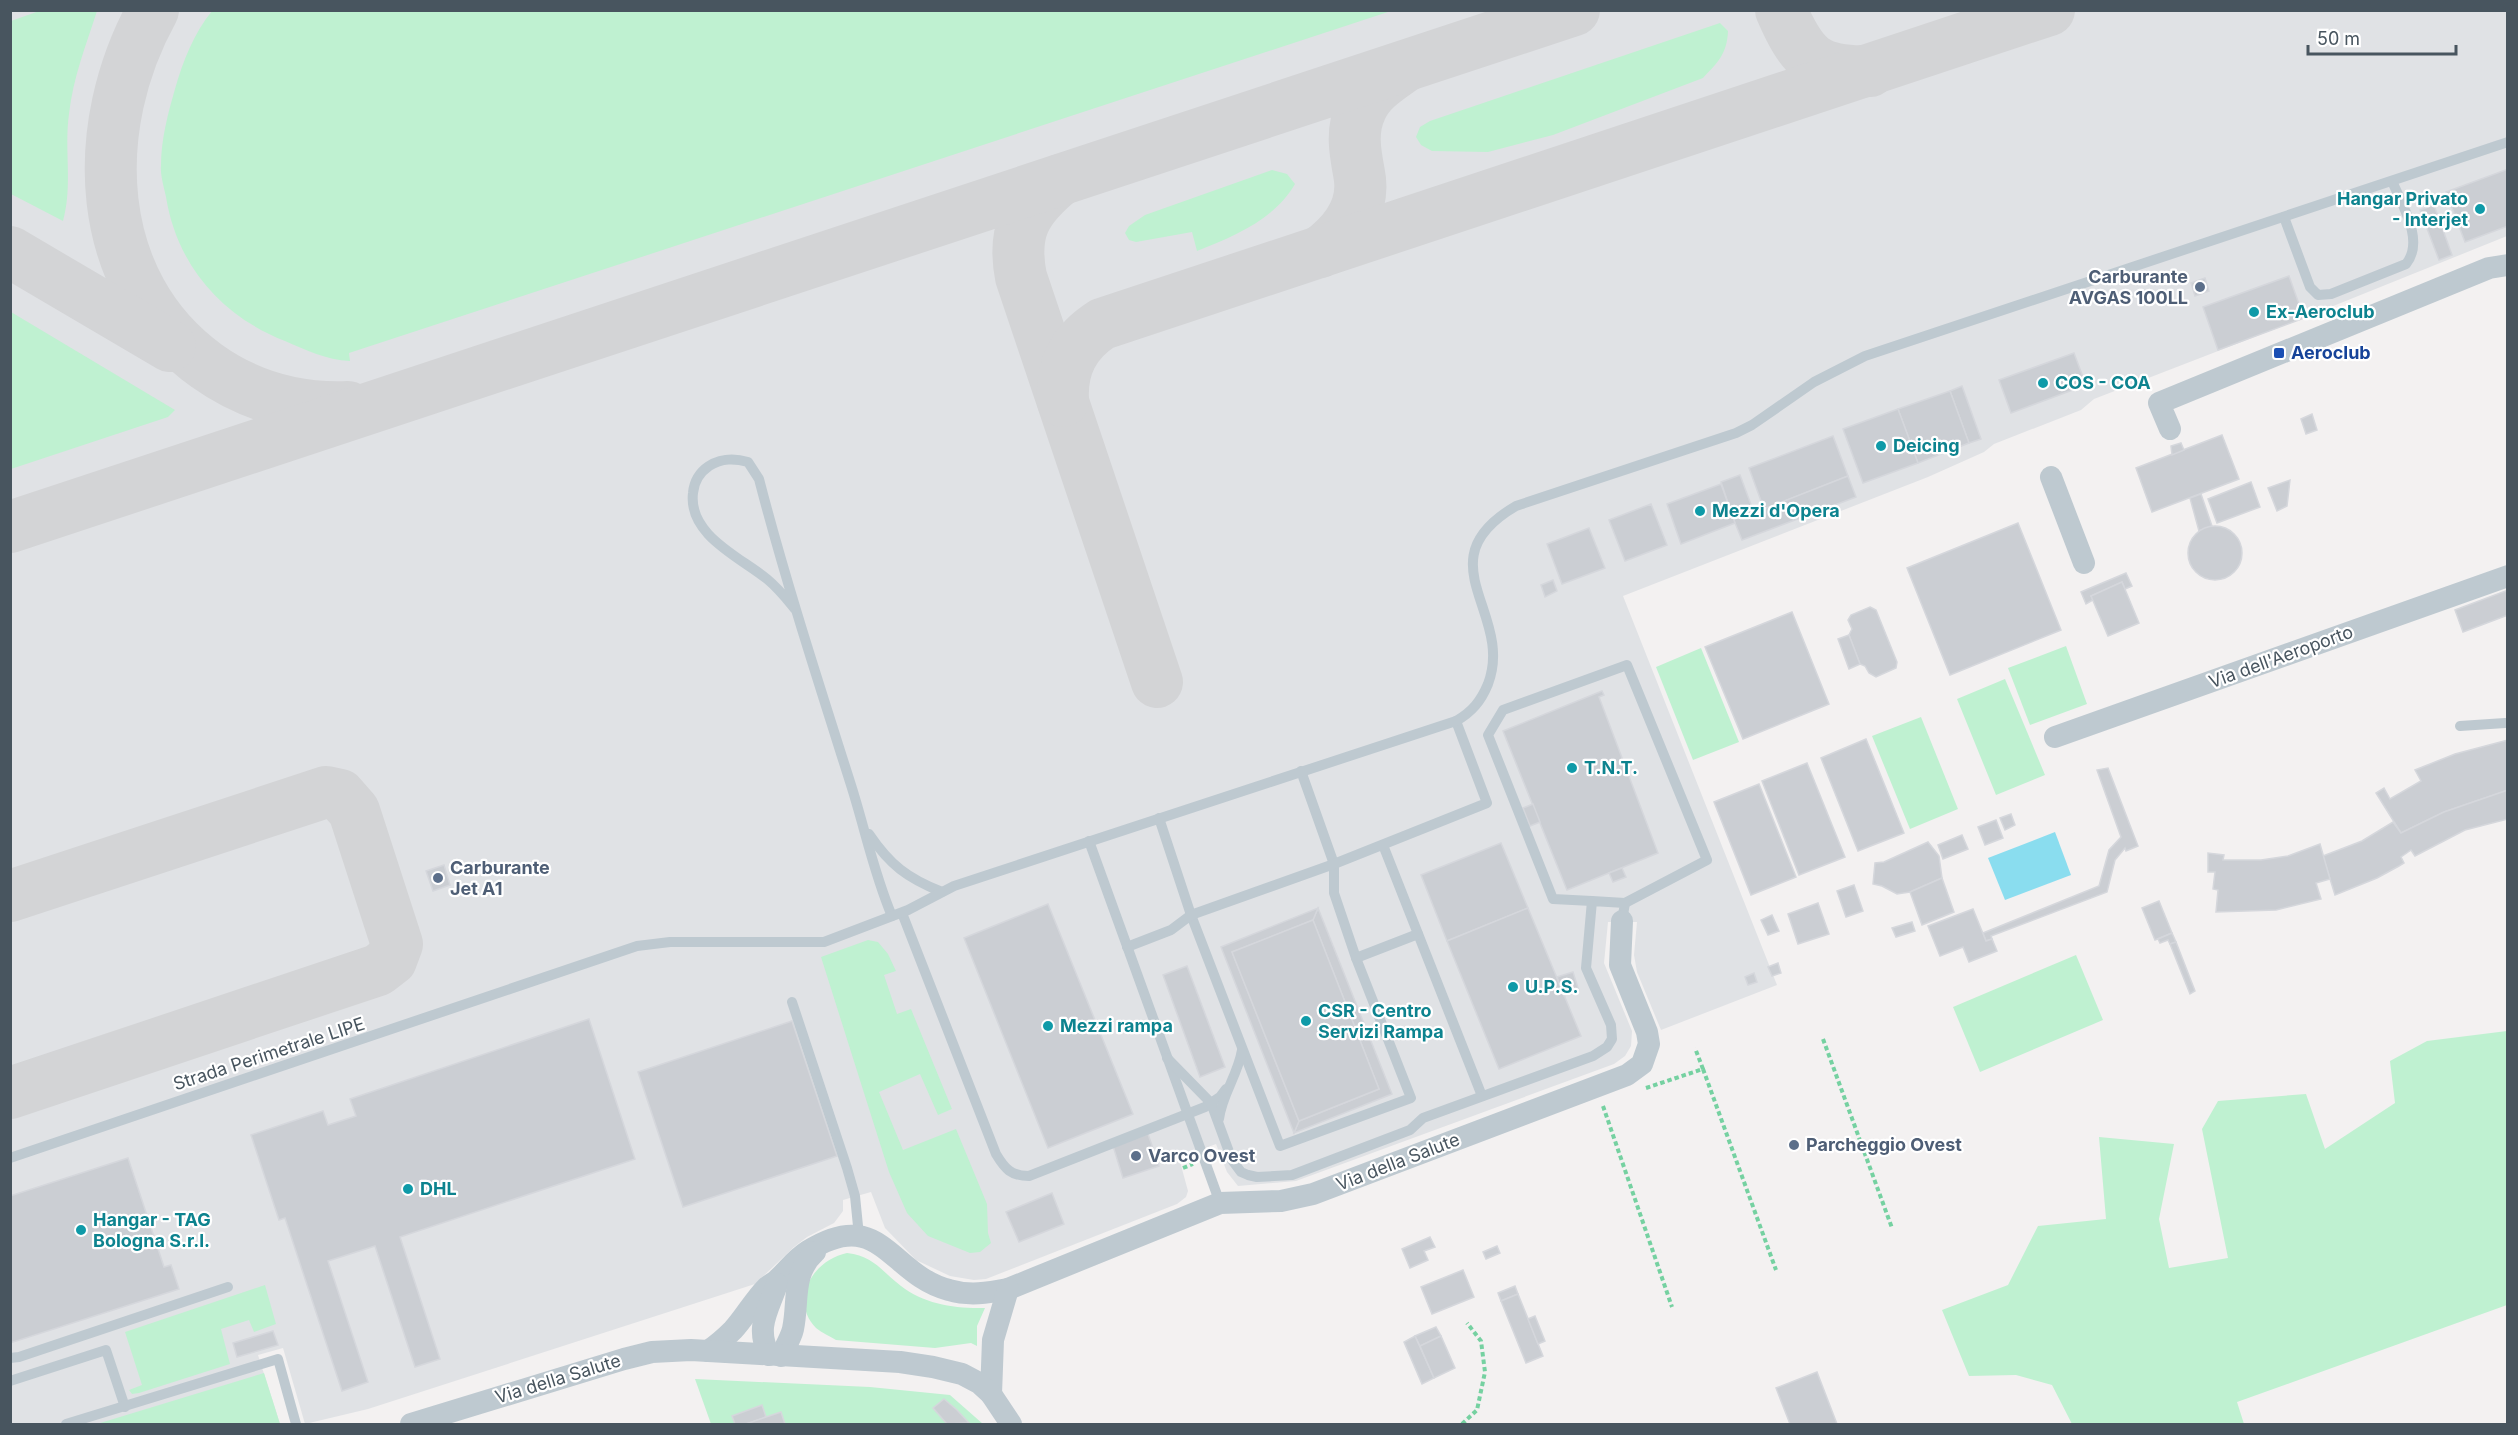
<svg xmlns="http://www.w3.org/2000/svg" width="2518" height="1435" viewBox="0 0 2518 1435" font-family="Inter,sans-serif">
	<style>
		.airport { fill: #e0e2e5 }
		.green { fill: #bff1d1 }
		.water { fill: #8addef }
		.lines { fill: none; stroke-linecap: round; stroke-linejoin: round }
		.taxiway { stroke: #d3d4d6; stroke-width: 52 }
		.building { fill: #cbced3; stroke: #d5d7dc; stroke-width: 1.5 }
		.path { stroke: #75d1a1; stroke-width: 4; stroke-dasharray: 4.5 3; stroke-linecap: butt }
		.service { stroke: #bec9d0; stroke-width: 10 }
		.minor { stroke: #bec9d0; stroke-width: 22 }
		.culture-dot { fill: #0f9aa8; stroke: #fff; stroke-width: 2 }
		.service-dot { fill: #5c6f8a; stroke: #fff; stroke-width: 2 }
		.transit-dot { fill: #1a4fb4; stroke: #fff; stroke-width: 2 }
		.labels { text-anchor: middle; stroke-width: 4.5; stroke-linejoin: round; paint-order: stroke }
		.culture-label { font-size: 18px; font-weight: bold; fill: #0d838f; stroke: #fff; text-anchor: start }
		.service-label { font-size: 18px; font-weight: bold; fill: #4e5e75; stroke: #fff; text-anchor: start }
		.transit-label { font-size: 18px; font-weight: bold; fill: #164399; stroke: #fff; text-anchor: start }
		.street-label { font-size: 18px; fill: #48555f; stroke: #fff }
	</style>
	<rect width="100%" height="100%" fill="#f3f1f1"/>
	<path class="airport" d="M10,11H2507V236L2306,317L2094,399L2081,410L1994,444L1984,452L1928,477L1623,596L1777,985L1661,1030L1637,972L1634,955L1637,922H1608L1604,963L1632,1031L1631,1046L1625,1056L1614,1064L1296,1181L1238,1186L1227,1172L1216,1144L1179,1158L1188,1191L1186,1197L1177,1204L986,1279L974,1280L950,1276L916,1260L885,1228L871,1192L843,1200V1211L834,1223L807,1237L794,1247L755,1284L368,1409L305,1424L283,1348L258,1355L280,1424H11Z"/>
	<g class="green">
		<path d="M42,10L97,11C86,45 73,78 69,114C64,150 73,186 63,221L11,194V21Z"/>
		<path d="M212,11V10L1391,11L349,353L350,361C326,360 306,350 285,341C221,316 177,265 166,197C164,187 160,175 161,165C161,140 168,113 175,89C183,61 194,33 212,11Z"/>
		<path d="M1720,23L1728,31C1727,54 1718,62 1703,78L1553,135L1488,152L1432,151L1421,145L1416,137L1420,127L1430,121Z"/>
		<path d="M1272,170L1287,174L1295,184C1274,220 1234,236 1197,251L1192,232L1136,242L1129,240L1125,233L1129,226L1145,215Z"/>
		<path d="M11,312L175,410L168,417L11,469Z"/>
		<path d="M2066,646L2087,704L2030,725L2008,668Z"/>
		<path d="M1701,648L1739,742L1693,760L1656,667Z"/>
		<path d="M2005,679L2045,775L1996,795L1957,699Z"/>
		<path d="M1921,717L1958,809L1910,829L1872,736Z"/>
		<path d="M868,940L878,942L888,954L896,971L884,975L897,1014L911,1009L952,1109L938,1115L920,1074L879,1092L903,1150L956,1129L987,1204L988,1233L991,1243L980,1252L970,1253L928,1236L907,1213L889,1172L821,957Z"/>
		<path d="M2076,955L2103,1020L1980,1072L1953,1007Z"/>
		<path d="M2507,1031V1305L2237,1402L2244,1424H2072L2052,1385L2016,1375L1969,1376L1942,1310L2008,1285L2038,1226L2106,1219L2099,1137L2174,1144L2159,1219L2169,1268L2228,1258L2202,1129L2218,1101L2306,1094L2325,1149L2395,1103L2390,1061L2427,1041Z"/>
		<path d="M847,1253C874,1256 881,1271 901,1286C924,1304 956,1309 985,1308L977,1326V1346L971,1343L935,1348L836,1340C830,1336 822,1333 816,1328C789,1300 813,1260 847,1253Z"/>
		<path d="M265,1285L276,1324L254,1332L249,1320L221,1329L230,1364L139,1393L132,1394L129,1390L142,1385L125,1332Z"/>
		<path d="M264,1373L280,1424H97Z"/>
		<path d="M695,1379L870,1387L950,1395L983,1424H711Z"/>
	</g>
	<path class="water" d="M2055,832L2071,875L2005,900L1988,858Z"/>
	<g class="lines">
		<g class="taxiway">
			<path d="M153,10C88,127 92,283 207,366C249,396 296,409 348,407"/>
			<path d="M1781,10C1802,58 1815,73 1870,71"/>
			<path d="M1060,180C1025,209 1012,231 1021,277L1157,682"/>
			<path d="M10,252L170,346"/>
			<path d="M1320,252C1346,233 1366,207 1359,173C1355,152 1351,130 1361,109C1369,90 1387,79 1404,67"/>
			<path d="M1063,401C1061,367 1074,342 1102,324L2049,10"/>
			<path d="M10,527L1574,10"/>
			<path d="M10,896L326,792L340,795L354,811L397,944L391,960L378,970L10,1093"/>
		</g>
	</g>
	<g class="building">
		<path d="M2508,169V226L2465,242L2446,192Z"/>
		<path d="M2434,205L2452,255L2439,260L2420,210Z"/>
		<path d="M2289,276L2304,318L2218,350L2203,307Z"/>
		<path d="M2205,278L2209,291L2195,296L2191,283Z"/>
		<path d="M2074,353L2086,385L2011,413L1999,380Z"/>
		<path d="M1962,386L1981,439L1969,443L1950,391Z"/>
		<path d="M1950,391L1969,443L1918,463L1898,409Z"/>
		<path d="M1898,409L1918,463L1863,483L1843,429Z"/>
		<path d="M2312,414L2317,430L2306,434L2301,419Z"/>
		<path d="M2222,435L2239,479L2152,512L2136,468Z"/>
		<path d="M1833,436L1848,476L1764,509L1749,468Z"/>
		<path d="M2181,443L2184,450L2172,455L2171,446Z"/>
		<path d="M1740,475L1753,510L1733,518L1721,482Z"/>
		<path d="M1848,476L1856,497L1742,540L1733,518L1753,510L1764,509Z"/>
		<path d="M2290,480L2287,506L2277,511L2268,488Z"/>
		<path d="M2251,482L2260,507L2217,523L2208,499Z"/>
		<path d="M1721,484L1735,523L1681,544L1667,504Z"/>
		<path d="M2201,494L2212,526L2199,531L2190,498Z"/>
		<path d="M1651,504L1667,545L1625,561L1609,520Z"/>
		<path d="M2018,523L2061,630L1950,675L1907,568Z"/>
		<circle cx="2215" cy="553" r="27"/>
		<path d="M1589,528L1605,568L1562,584L1547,544Z"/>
		<path d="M2126,573L2132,586L2125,589L2122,582L2091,596L2093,600L2086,604L2081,592Z"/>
		<path d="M1553,580L1557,591L1545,597L1541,585Z"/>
		<path d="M2122,582L2139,623L2108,636L2091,596Z"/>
		<path d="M2508,590V615L2463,632L2455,610Z"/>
		<path d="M1870,607L1876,610L1897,662L1896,668L1876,677L1869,673L1865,666L1860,664L1849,635L1852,629L1848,620L1851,615Z"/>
		<path d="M1792,612L1829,704L1743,739L1705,647Z"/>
		<path d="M1849,635L1860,664L1849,669L1838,639Z"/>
		<path d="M1602,691L1604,695L1599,697L1658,853L1567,890L1503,731Z"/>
		<path d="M1866,739L1904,833L1858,851L1821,758Z"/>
		<path d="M2508,740V790L2444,812L2401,833L2376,793L2384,788L2390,799L2421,781L2415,770L2455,754Z"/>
		<path d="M1807,763L1845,857L1799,875L1762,781Z"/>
		<path d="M2108,768L2138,846L2126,851L2125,848L2115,860L2107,892L1991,936L1992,939L1986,941L1983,933L2099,886L2109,850L2121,837L2097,770Z"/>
		<path d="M1759,784L1796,877L1751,895L1714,802Z"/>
		<path d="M2508,790V819L2465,830L2415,856L2411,850L2401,857L2404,863L2399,866L2377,878L2335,895L2323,856L2362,841L2393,822L2401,833L2444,812Z"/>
		<path d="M1533,804L1540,822L1530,826L1523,808Z"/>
		<path d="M2011,814L2015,825L2005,830L2000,818Z"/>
		<path d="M1996,820L2003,838L1985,845L1978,827Z"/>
		<path d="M1962,835L1968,849L1943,859L1938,845Z"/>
		<path d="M1928,842L1939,856L1942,878L1910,892L1897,894L1882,886L1873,884L1875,863L1884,862Z"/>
		<path d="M1501,843L1528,908L1447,941L1421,875Z"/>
		<path d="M2320,844L2330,879L2316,883L2321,899L2276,910L2216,912L2218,890L2213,889L2215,872H2208V853L2224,855L2223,860H2261L2288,856Z"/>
		<path d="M444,865L450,885L433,891L426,871Z"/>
		<path d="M1622,868L1626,877L1613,882L1609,873Z"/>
		<path d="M1942,878L1954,912L1922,925L1910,892Z"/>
		<path d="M1854,885L1863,911L1846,917L1837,891Z"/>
		<path d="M2159,901L2172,933L2155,940L2142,908Z"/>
		<path d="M1818,903L1829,934L1798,944L1788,914Z"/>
		<path d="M1048,904L1133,1114L1048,1148L964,938Z"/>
		<path d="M1318,908L1392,1094L1294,1133L1299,1121L1379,1089L1313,920Z"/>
		<path d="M1318,908L1313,920L1232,952L1299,1121L1294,1133L1221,947Z"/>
		<path d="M1528,908L1581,1036L1499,1069L1447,941Z"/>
		<path d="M1973,909L1986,941L1992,939L1997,951L1969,962L1963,947L1940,956L1928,926Z"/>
		<path d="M1772,915L1779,931L1768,935L1761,920Z"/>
		<path d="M1313,920L1379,1089L1299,1121L1232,952Z"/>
		<path d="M1912,922L1915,931L1896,937L1892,928Z"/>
		<path d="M2172,933L2176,942L2170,944L2168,940L2160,943L2158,939Z"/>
		<path d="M2176,942L2195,991L2190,994L2170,944Z"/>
		<path d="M1778,963L1781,973L1772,976L1768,967Z"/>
		<path d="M1187,966L1225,1067L1200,1077L1163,975Z"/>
		<path d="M1573,972L1579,991L1564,996L1557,977Z"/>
		<path d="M1754,973L1757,982L1748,985L1745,977Z"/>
		<path d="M589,1019L635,1159L400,1237L440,1359L415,1367L375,1246L328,1261L368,1382L342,1391L285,1218L279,1220L251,1135L323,1111L328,1125L356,1116L350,1099Z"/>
		<path d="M792,1021L837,1156L683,1207L638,1072Z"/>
		<path d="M1148,1134L1159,1166L1123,1178L1113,1146Z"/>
		<path d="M128,1158L164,1267L171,1265L179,1289L10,1343V1196Z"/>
		<path d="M1052,1193L1064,1224L1019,1242L1006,1212Z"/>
		<path d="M1430,1237L1435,1247L1424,1251L1428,1260L1410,1268L1402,1249Z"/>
		<path d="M1497,1246L1500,1253L1486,1259L1483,1252Z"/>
		<path d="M1463,1270L1474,1297L1432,1314L1421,1287Z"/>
		<path d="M1515,1286L1518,1294L1501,1301L1498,1293Z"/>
		<path d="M1518,1294L1543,1356L1526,1363L1501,1301Z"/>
		<path d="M1535,1316L1545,1341L1538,1344L1528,1319Z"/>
		<path d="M1436,1327L1441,1336L1420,1346L1415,1336Z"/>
		<path d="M273,1331L278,1345L237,1357L233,1343Z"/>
		<path d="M1415,1336L1434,1378L1422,1384L1404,1342Z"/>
		<path d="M1441,1336L1455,1368L1434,1378L1420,1346Z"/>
		<path d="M1817,1372L1837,1424H1790L1776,1388Z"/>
		<path d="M944,1399L957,1410L969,1423L947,1424L933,1408Z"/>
		<path d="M762,1405L766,1417L746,1424H735L732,1416Z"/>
		<path d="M781,1412L785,1424H746L766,1417Z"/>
	</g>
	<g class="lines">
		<g class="path">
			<path d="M1823,1039L1892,1228"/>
			<path d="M1703,1069L1776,1270"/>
			<path d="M1646,1088L1703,1069L1695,1048"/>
			<path d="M1603,1106L1672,1307"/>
			<path d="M1183,1168L1193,1164"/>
			<path d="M1462,1424L1477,1410L1485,1372L1481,1341L1467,1323"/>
		</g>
		<g class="service">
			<path d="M2284,217L2310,287L2318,295L2331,294L2406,264C2425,241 2402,205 2392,181"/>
			<path d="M795,609C786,598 778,588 767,579C740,557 688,535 693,493C694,482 700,472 709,466C722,458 734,458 748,462L759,479C786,583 819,684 851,785C865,829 874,874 892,916"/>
			<path d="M2460,726L2505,723"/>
			<path d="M1159,818L1191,915L1280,1146L1411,1098L1356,958L1334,893V864L1301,771"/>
			<path d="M869,834C890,865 907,878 942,892"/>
			<path d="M1089,841L1220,1203"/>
			<path d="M1383,845L1482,1096"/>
			<path d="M1592,901L1553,899L1488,735L1503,710L1627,665L1707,860L1625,903"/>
			<path d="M902,913L996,1154C1005,1169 1011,1176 1029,1176L1205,1107L1220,1097L1226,1089"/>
			<path d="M1127,947L1171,930L1191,915L1334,864L1487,803L1456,721"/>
			<path d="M1356,958L1418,934"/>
			<path d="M792,1002L847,1168L855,1196L859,1236"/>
			<path d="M1167,1058L1211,1103L1232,1160L1241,1172L1248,1175L1257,1177L1292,1175L1410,1130L1423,1118L1593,1056L1607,1047L1612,1039L1611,1025L1586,968L1592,901L1625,903L1622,921"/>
			<path d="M1219,1119C1222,1094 1238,1075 1242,1050"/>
			<path d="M10,1158L637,946L670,942H824L908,910L954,886L1456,721C1472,712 1481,701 1488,684C1515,613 1422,561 1516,506L1736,433L1752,425L1814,382L1865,356L2508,142"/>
			<path d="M10,1358L19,1357L228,1287"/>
			<path d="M10,1381L106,1350L125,1407"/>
			<path d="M66,1424L278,1359L296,1424"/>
		</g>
		<g class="minor">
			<path d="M2170,429L2159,403L2489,268L2508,265"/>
			<path d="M2051,477L2084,563"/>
			<path d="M2055,737L2508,576"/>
			<path d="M708,1351C717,1345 725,1338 733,1330C745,1317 754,1300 767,1287C771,1284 775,1282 778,1279C789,1269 794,1260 808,1251C881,1205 890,1275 949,1290C969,1296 988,1293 1008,1289L1220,1203L1281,1201L1313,1194L1627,1075L1642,1064L1649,1044L1647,1032L1620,965L1622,921"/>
			<path d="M769,1355C755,1327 768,1311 777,1284"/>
			<path d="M781,1356C785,1347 791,1338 793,1329C799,1301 791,1274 815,1252"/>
			<path d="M991,1394L993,1340L1008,1289"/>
			<path d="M411,1424L624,1359L652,1352L691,1350L900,1362L933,1367L962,1374L979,1383L991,1394L1011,1424"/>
		</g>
	</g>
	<g class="culture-dot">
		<circle cx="2480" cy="209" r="6"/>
		<circle cx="2254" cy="312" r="6"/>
		<circle cx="2043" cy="383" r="6"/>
		<circle cx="1881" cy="446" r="6"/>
		<circle cx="1700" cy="511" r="6"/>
		<circle cx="1572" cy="768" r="6"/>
		<circle cx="1513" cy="987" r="6"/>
		<circle cx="1306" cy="1021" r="6"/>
		<circle cx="1048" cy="1026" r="6"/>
		<circle cx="408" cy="1189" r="6"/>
		<circle cx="81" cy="1230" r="6"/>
	</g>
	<g class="service-dot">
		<circle cx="2200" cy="287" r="6"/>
		<circle cx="438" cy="878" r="6"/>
		<circle cx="1794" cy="1145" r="6"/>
		<circle cx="1136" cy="1156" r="6"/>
	</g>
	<rect class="transit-dot" x="2273" y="347" width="12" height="12" rx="3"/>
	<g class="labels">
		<g class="culture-label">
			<text x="2468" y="205" text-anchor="end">Hangar Privato<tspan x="2468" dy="21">- Interjet</tspan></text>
			<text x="2266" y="318">Ex-Aeroclub</text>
			<text x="2055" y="389">COS - COA</text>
			<text x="1893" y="452">Deicing</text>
			<text x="1712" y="517">Mezzi d'Opera</text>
			<text x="1584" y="774">T.N.T.</text>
			<text x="1525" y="993">U.P.S.</text>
			<text x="1318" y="1017">CSR - Centro<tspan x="1318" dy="21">Servizi Rampa</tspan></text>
			<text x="1060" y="1032">Mezzi rampa</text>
			<text x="420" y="1195">DHL</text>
			<text x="93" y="1226">Hangar - TAG<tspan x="93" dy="21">Bologna S.r.l.</tspan></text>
		</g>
		<g class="service-label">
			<text x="2188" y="283" text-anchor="end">Carburante<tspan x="2188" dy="21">AVGAS 100LL</tspan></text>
			<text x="450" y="874">Carburante<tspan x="450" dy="21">Jet A1</tspan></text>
			<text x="1806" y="1151">Parcheggio Ovest</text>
			<text x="1148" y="1162">Varco Ovest</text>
		</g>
		<g class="transit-label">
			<text x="2291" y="359">Aeroclub</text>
		</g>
		<g class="street-label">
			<text transform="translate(2281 657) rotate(-20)" y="6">Via dell'Aeroporto</text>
			<text transform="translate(269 1054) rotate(-18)" y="6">Strada Perimetrale LIPE</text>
			<text transform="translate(1398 1162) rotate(-21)" y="6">Via della Salute</text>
			<text transform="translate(558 1379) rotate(-17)" y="6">Via della Salute</text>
		</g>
	</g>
	<rect width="2518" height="1435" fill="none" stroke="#48555f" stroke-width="24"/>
	<path d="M2308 45v9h148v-9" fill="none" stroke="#48555f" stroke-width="3"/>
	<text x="2317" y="45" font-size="18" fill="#48555f" stroke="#ffffff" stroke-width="4.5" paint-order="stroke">50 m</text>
</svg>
